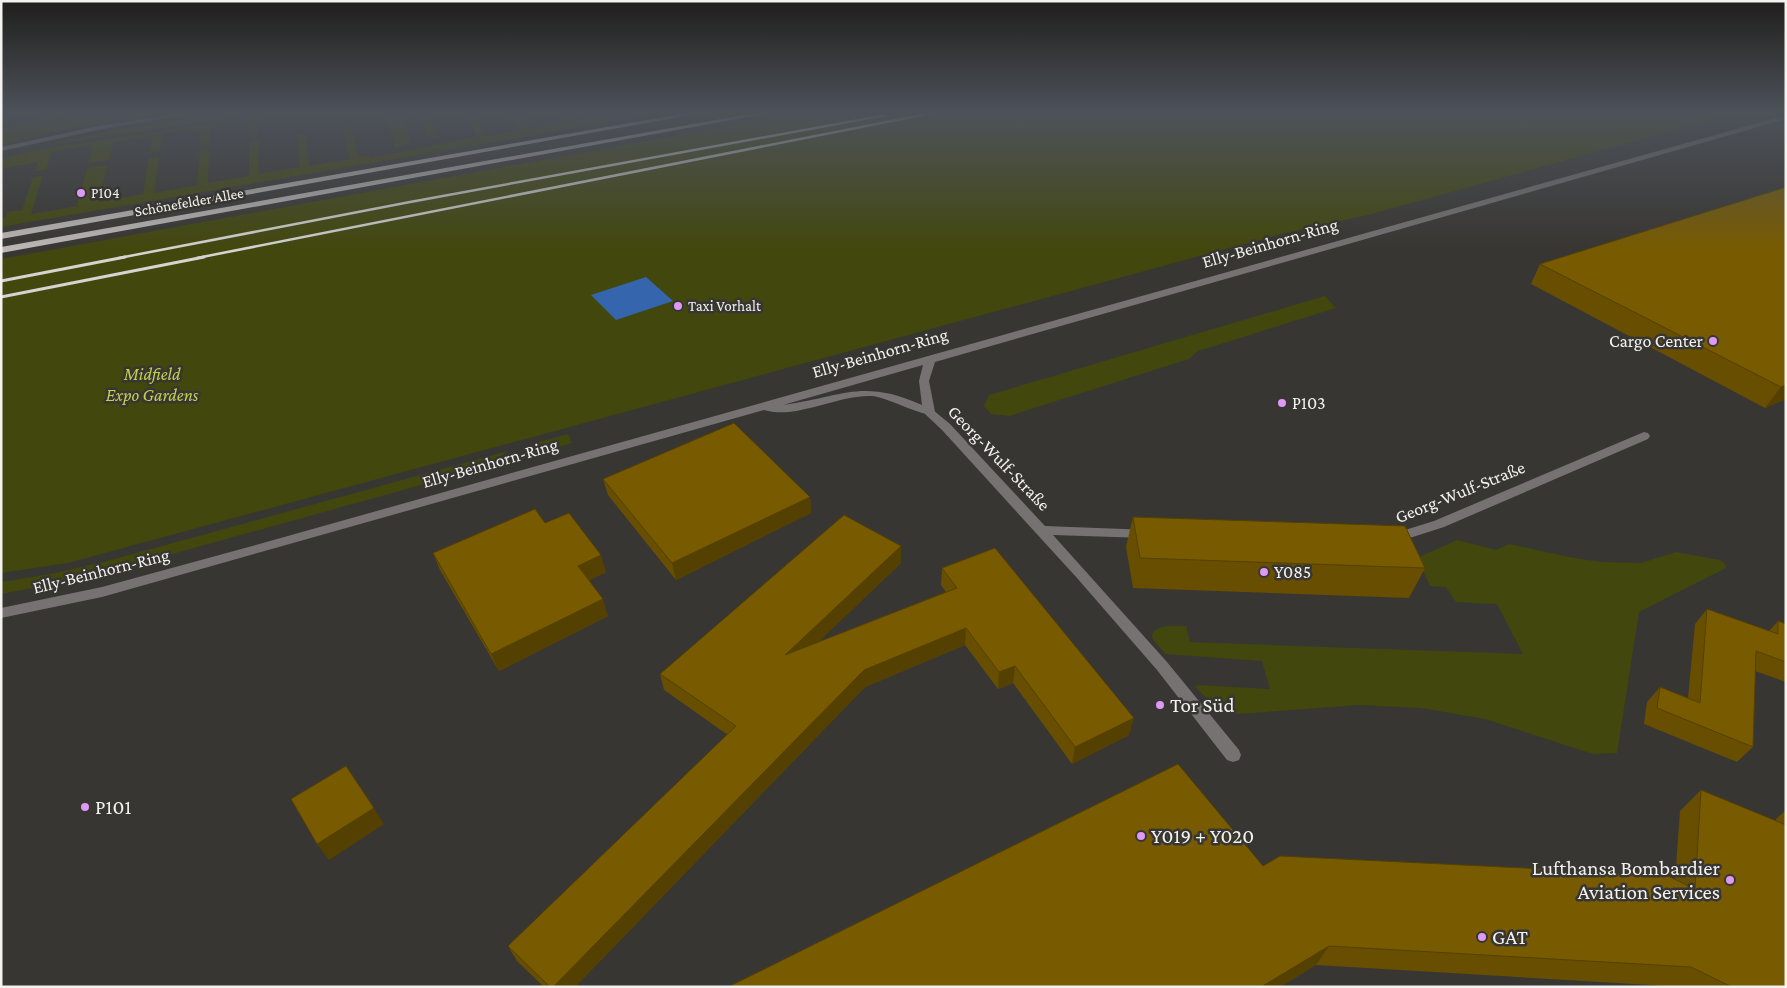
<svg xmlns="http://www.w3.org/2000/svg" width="1787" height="988" viewBox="0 0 1787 988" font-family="'Crimson Pro',serif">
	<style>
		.green { fill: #42470d }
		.water { fill: #3566ad }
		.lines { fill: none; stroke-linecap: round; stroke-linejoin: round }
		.minor { fill: #757271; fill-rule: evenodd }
		.tertiary { fill: #757271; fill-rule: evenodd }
		.trunk { fill: #bdb8b6; fill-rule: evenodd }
		.rail-far1 { stroke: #d5d4d1; stroke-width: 2.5 }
		.rail { stroke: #d5d4d1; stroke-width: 3 }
		.wall { fill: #674e00 }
		.shaded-wall { fill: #544000 }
		.building { fill: #785b00; stroke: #544000 }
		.poi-dot { fill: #dd99f3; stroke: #383632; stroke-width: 2 }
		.labels { text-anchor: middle; stroke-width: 5; stroke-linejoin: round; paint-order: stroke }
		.far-poi-label { font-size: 15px; fill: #f3f2ef; stroke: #383632; text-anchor: start }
		.far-street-label { font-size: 15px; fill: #f3f2ef; stroke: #383632 }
		.street-label { font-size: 18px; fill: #f3f2ef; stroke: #383632 }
		.poi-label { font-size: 18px; fill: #f3f2ef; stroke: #383632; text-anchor: start }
		.park-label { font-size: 18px; font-style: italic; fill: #c4d04b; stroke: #383632 }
		.near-poi-label { font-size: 21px; fill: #f3f2ef; stroke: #383632; text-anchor: start }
	</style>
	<rect width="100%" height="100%" fill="#383632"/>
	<g class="green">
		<path d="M44,113H52L49,121L92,115L93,113H169L61,130L1,145V128L40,123Z"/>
		<path d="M225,113H259L51,145L1,156L114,130Z"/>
		<path d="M277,113H290L257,118L258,136L248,137L247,119L210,127L209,143L200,145V128L162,134L160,151L150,153L152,136L113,142L109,160L88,163L92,145L52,152L46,170L35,171L38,162L1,169V159L37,150Z"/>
		<path d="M386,113H403L410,143L395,148Z"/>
		<path d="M419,113H429L439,139L428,137Z"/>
		<path d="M466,113H475L486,136L520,130L512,113H520L529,128L563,122L557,113H566L572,121L605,115L603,113H662L1,227V218L6,217L7,212L22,210L33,177L43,176L31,214L77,206L87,168L107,165L99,202L143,194L149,158L159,157L154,193L197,185L200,150L209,149L208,183L249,176V142L258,141L259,174L300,167L296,135L305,133L309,166L349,159L343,127L351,126L358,157L370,156L371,158L477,137Z"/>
		<path d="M799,113H1727L1708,121L1368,215L1281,234L68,563L1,573V259Z"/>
		<path d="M1325,296L1336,308L1198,351L1189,359L1009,416L991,414L984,406L989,395Z"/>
		<path d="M568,434L572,443L550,449L543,448L538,442Z"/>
		<path d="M508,451L486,467L86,578L1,594V582L51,574L107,561Z"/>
		<path d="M1457,540L1496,550L1509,544L1569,557L1601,562L1641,563L1676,552L1720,560L1725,564L1726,568L1639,612L1617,753L1593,754L1485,719L1421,708L1359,705L1238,714L1212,703L1195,687L1198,685L1270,689L1262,661L1165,654L1152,638L1153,632C1163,624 1174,626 1186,626L1190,642L1523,654L1497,604L1456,602L1446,587L1430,586L1417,558Z"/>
	</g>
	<path class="water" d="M646,277L673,301L616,320L591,295Z"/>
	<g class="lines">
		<g class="minor">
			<path d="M929,409L933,410L950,424L1045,526L1150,530L1152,533L1150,536L1145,538L1053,535L1167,662L1239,750L1241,755L1239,760L1233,762L1227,760L1157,670L1077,578L942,430L925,414L923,412Z"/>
			<path d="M1644,432L1648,433L1650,436L1648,439L1444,527L1394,543L1387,538L1389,535L1434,521Z"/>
		</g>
		<g class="tertiary">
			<path d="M181,113H196L103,129L1,151V147L103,125Z"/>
			<path d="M1786,115V119L935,362L929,381L935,412L933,414C922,417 888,397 871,396C837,395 795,420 764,410L102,597L1,618V608L102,587L245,548ZM923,365L919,381L922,405C862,378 842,397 783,405Z"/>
		</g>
		<g class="trunk">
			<path d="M687,113H702L1,239V233Z"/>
			<path d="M755,113H770L1,253V247Z"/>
		</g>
		<g class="rail-far1">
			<path d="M119,258L410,202L886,115"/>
			<path d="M197,258L932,113"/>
		</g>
		<g class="rail">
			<path d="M1,281L125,257"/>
			<path d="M1,297L204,257"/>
		</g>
	</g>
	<g class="wall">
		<path d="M1786,187V399L1765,408L1531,284L1540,264Z"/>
		<path d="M603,479L810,497L811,513L676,580L608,495Z"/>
		<path d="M1133,517L1425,568L1409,598L1133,588L1126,547Z"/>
		<path d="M545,523L606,572L589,580L608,616L499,671L440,570L433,553Z"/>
		<path d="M901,546V563L818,642L946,592L941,585L942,568L1129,735L1072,764L1013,683L998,689L965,645L865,687L575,987H544L517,961L508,946L728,735L664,690L660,674Z"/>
		<path d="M1707,609L1769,631L1778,621L1786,624V682L1755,671L1753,747L1737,762L1644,724L1647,702L1660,687L1688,698L1695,624Z"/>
		<path d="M1701,790L1776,821V819L1786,810V987H1669L1667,986L1316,965L1280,987H728L1263,866L1675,880L1680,811Z"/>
	</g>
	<g class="shaded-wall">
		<path d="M1786,385V399L1765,408L1781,387Z"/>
		<path d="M810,497L811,513L676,580L672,563Z"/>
		<path d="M901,546V563L787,672L785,655Z"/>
		<path d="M601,555L606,572L584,583L578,566Z"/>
		<path d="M603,599L608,616L499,671L491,654Z"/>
		<path d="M966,628L965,645L865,687L575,987H553L864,670Z"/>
		<path d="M1015,666L1013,683L998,689L999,672Z"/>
		<path d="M1134,718L1129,735L1072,764L1075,747Z"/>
		<path d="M346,766L384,824L329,860L317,844Z"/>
		<path d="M1329,946L1316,965L1280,987H1261Z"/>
	</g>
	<g class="building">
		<path d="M1786,187V385L1781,387L1540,264Z"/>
		<path d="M734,423L810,497L672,563L603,479Z"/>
		<path d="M535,509L545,523L569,513L601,555L578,566L603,599L491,654L433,553Z"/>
		<path d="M844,515L901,546L785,655L957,588L942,568L995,548L1134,718L1075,747L1015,666L999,672L966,628L864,670L553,987H550L508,946L736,726L660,674Z"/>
		<path d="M1133,517L1405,526L1425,568L1140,558Z"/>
		<path d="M1707,609L1778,634V621L1786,624V662L1756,651L1753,747L1657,708L1660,687L1700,703Z"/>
		<path d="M1178,764L1263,866L1280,856L1524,868L1668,876L1695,889L1701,790L1786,825V987H1732L1691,967L1329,946L1261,987H728Z"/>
		<path d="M346,766L374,808L317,844L291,799Z"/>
	</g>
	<linearGradient id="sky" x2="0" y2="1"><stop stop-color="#1f1e1c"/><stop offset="0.45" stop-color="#4d525a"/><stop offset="1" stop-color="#4d525a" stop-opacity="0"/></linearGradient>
	<rect width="1787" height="251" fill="url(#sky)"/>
	<g class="poi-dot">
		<circle cx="81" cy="193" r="5"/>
		<circle cx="678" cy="306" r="5"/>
		<circle cx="1713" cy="341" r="5"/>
		<circle cx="1282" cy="403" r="5"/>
		<circle cx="1264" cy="572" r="5"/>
		<circle cx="1160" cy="705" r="5"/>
		<circle cx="85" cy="807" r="5"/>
		<circle cx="1141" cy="836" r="5"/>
		<circle cx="1730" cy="880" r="5"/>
		<circle cx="1482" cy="937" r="5"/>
	</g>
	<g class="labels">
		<g class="far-poi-label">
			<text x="91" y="198">P104</text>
			<text x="688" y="311">Taxi Vorhalt</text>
		</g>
		<g class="far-street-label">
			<text transform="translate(189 202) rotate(-10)" y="5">Schönefelder Allee</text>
		</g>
		<g class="street-label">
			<text transform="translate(1270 243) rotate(-16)" y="6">Elly-Beinhorn-Ring</text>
			<text transform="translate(880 353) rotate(-16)" y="6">Elly-Beinhorn-Ring</text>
			<text transform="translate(999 458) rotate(46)" y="6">Georg-Wulf-Straße</text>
			<text transform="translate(490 463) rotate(-16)" y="6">Elly-Beinhorn-Ring</text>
			<text transform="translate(1460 492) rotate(-22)" y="6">Georg-Wulf-Straße</text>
			<text transform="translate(101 571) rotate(-14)" y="6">Elly-Beinhorn-Ring</text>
		</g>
		<g class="poi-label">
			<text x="1703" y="347" text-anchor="end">Cargo Center</text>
			<text x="1292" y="409">P103</text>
			<text x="1274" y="578">Y085</text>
		</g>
		<g class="park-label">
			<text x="152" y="380">Midfield<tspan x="152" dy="21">Expo Gardens</tspan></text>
		</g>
		<g class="near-poi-label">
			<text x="1170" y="712">Tor Süd</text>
			<text x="95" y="814">P101</text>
			<text x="1151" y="843">Y019 + Y020</text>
			<text x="1720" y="875" text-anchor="end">Lufthansa Bombardier<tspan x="1720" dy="24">Aviation Services</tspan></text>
			<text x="1492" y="944">GAT</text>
		</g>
	</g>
	<rect width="1787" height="988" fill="none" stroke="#f3f2ef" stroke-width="5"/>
</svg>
